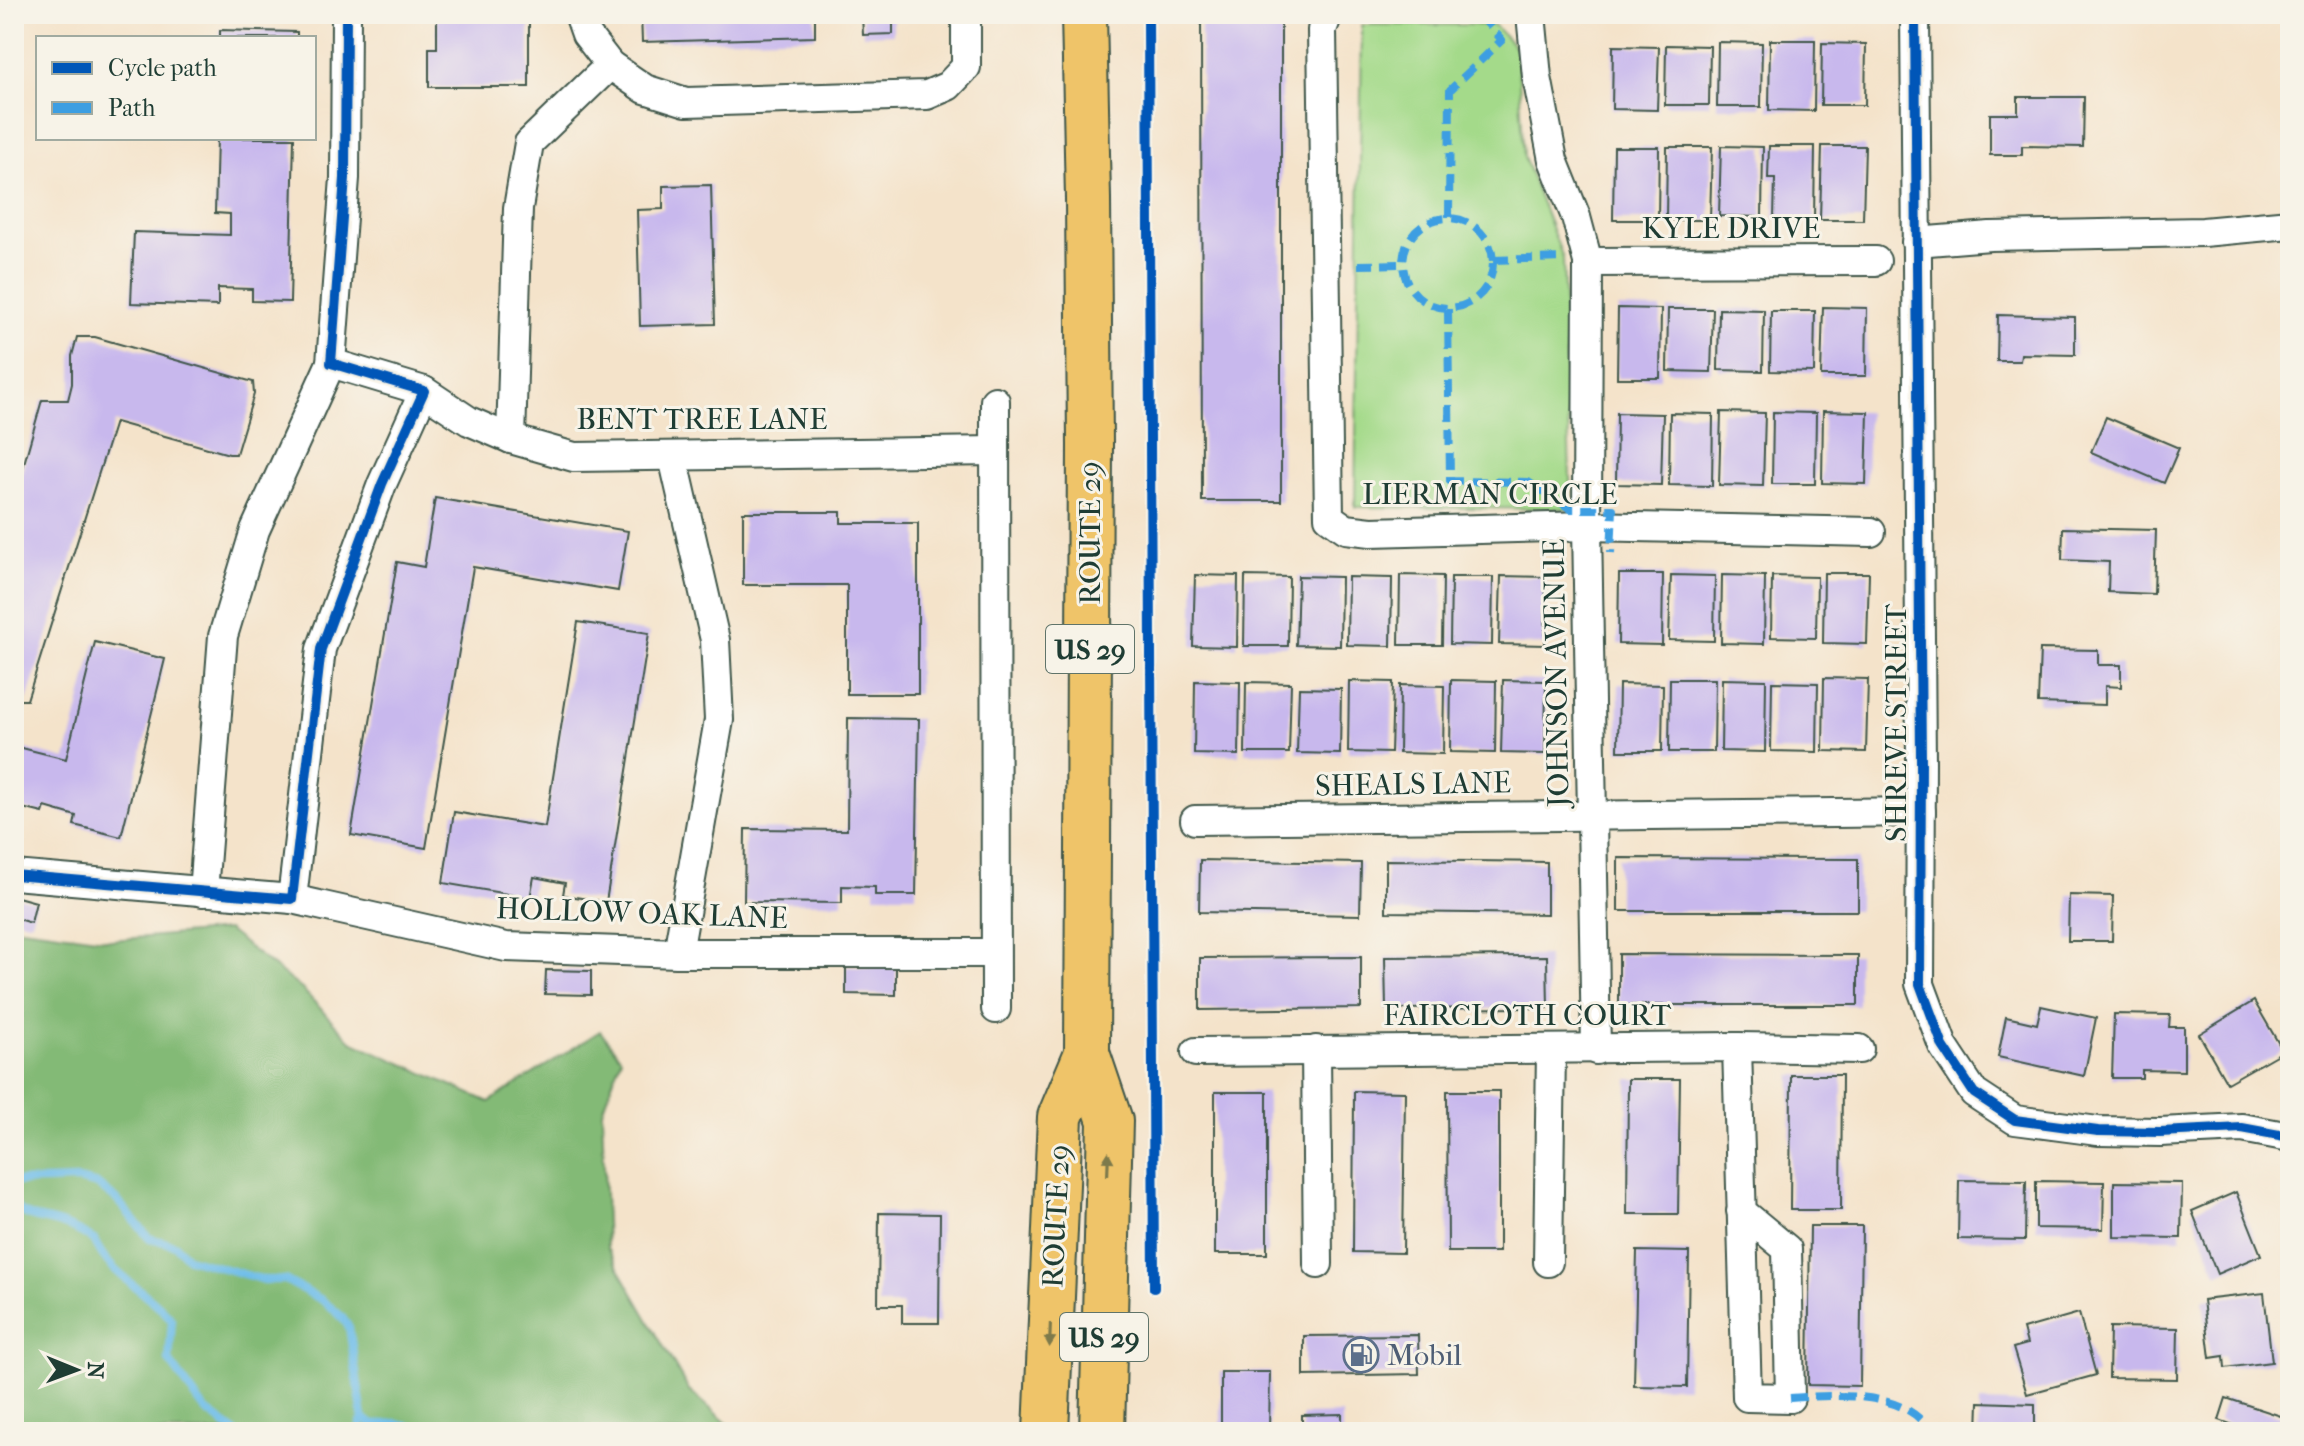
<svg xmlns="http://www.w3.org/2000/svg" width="2304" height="1446" viewBox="0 0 2304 1446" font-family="'IM FELL French Canon',serif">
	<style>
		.green { fill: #a4da8a; stroke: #628c5f; stroke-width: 2 }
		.forest { fill: #83ba76; stroke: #517c55; stroke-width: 2 }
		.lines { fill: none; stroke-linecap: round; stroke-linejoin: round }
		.stream { stroke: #6ebde9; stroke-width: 8 }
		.building { fill: #c8b8ed }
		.street-casing { stroke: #3f564a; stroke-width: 32 }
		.primary-casing { stroke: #3f564a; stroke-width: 48 }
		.street { stroke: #fff; stroke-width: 28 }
		.primary { stroke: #efc469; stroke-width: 44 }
		.quiet { stroke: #3c9ee2; stroke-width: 8; stroke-dasharray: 16 8; stroke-linecap: butt }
		.cycleway-casing { stroke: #f7f3e8; stroke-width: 15 }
		.cycleway { stroke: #0057b8; stroke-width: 10 }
		.oneway { fill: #7d7a4c }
		.labels { text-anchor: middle; stroke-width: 6; stroke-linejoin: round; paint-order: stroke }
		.shield { fill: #f7f3e8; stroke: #60746a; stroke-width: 2 }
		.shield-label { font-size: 28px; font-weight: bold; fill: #1f3d34 }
		.street-label { font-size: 30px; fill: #1f3d34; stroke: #f7f3e8 }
		.service-label { font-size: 30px; fill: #4e5e75; stroke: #f7f3e8; text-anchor: start }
	</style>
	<rect width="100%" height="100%" fill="#f7f3e8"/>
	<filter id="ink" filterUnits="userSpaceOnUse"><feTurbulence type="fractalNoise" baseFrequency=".0125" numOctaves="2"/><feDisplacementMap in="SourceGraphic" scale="16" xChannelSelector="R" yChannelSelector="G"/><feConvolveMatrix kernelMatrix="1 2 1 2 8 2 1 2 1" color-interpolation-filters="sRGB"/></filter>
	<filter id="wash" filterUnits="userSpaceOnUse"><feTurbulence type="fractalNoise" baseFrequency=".006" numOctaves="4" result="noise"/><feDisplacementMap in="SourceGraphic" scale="32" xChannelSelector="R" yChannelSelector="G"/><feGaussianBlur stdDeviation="1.8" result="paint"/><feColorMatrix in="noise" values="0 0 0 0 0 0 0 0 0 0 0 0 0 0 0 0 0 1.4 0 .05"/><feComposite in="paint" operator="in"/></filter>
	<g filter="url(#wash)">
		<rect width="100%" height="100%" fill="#f4e3ca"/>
		<path class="green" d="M1362,25H1494L1517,49L1524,157L1563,258L1571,509L1355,507Z"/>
		<path class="forest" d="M14,927L112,940L227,930L303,990L351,1041L489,1102L600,1031L621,1058L602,1111L607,1248L688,1389L737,1432H14Z"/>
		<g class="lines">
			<g class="stream">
				<path d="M14,1182L78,1180L98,1185L117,1200L149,1238L175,1245L188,1258L264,1280H285L322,1300L340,1315L349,1327L363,1417L373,1425L397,1423L431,1432"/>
				<path d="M14,1205C27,1220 44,1218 63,1225C74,1228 84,1234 94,1240C111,1278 147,1289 172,1320L169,1361L205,1410L235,1432"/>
				<path d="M358,1432L363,1417"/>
			</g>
		</g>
		<g id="blocks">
			<g class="building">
				<path d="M437,14H488V19H529V87H429V48H437Z"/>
				<path d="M641,14H815V37L642,42Z"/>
				<path d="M862,14H903V19H893V34L863,35Z"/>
				<path d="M1201,14H1281V501H1202Z"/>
				<path d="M220,30L297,32V38H220Z"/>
				<path d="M1770,40H1815L1814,111L1769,110Z"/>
				<path d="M1718,42L1762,43L1761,107H1717Z"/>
				<path d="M1822,43L1866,44L1865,105H1821Z"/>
				<path d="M1666,45L1710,46L1709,105H1665Z"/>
				<path d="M1613,46L1659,47L1657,110L1612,109Z"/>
				<path d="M2018,97H2084L2083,147L2022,146V155H1990V114H2018Z"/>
				<path d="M217,138H294L290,302L252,301V289L218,288V306L131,303L134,232L230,235V214L215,213Z"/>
				<path d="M1721,146L1763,147L1762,217L1719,216Z"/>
				<path d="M1769,146H1815L1814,220L1774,219L1775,179H1768Z"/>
				<path d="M1822,146H1865L1863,220H1820Z"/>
				<path d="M1614,147H1659L1658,220H1613Z"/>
				<path d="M1667,147H1712L1710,220H1666Z"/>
				<path d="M711,185L715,324L640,326L637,210L663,209V186Z"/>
				<path d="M1823,307L1867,308L1866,376H1821Z"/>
				<path d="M1618,308L1661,309L1660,378H1617Z"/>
				<path d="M1668,309H1713L1711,372L1667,371Z"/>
				<path d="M1719,309L1764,310L1763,371L1718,370Z"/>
				<path d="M1771,311H1815L1814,372L1770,371Z"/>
				<path d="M1998,315L2075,317V355L2021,354L2020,361H1997Z"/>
				<path d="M77,337H95L253,382L254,394L236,454H229L115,422L27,700H16L14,510L20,489V478L42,400H68L72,384V356Z"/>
				<path d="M1823,411L1868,412L1866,484L1822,483Z"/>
				<path d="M1721,412L1765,413L1763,486L1719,485Z"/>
				<path d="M1773,412L1816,413L1815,484H1772Z"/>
				<path d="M1617,413L1663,414L1661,485L1616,484Z"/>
				<path d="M1670,413L1713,414L1712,486L1669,485Z"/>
				<path d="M2106,417L2179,448L2164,483L2091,452Z"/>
				<path d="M435,498L628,531L618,591L473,567L426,848L351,835L397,562L424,567Z"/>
				<path d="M743,512H841V523H918V694H847V585H743Z"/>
				<path d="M2063,528L2156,530L2154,594L2108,592L2109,562L2062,560Z"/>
				<path d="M1824,573H1869L1867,644L1823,643Z"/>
				<path d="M1619,574H1663L1662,645L1618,644Z"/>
				<path d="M1195,575L1238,576L1237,647L1193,646Z"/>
				<path d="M1400,575L1443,576L1442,645H1399Z"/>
				<path d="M1671,575L1715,576L1714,641L1669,640Z"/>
				<path d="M1722,575L1765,576L1764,644L1721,643Z"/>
				<path d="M1245,576L1289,577L1288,646H1244Z"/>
				<path d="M1298,576L1341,577L1340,646L1296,645Z"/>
				<path d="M1501,576L1546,577L1545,645L1499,644Z"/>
				<path d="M1772,576L1817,577L1816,638L1771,637Z"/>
				<path d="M1348,577L1392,578L1391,646L1347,645Z"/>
				<path d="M1451,577H1493L1492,645L1450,644Z"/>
				<path d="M578,622L649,633L606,902L563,895L565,883L534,877L530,898L443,883L454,812L545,827Z"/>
				<path d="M95,642L165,659L121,837L74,825L76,816L45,807L43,813L14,806V746L66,759Z"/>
				<path d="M2040,649L2098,650V665H2121V687L2105,686V705L2038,703Z"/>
				<path d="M1824,678L1868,679L1866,752L1823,751Z"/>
				<path d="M1670,679H1715L1714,752H1669Z"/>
				<path d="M1722,679L1766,680L1765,752L1721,751Z"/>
				<path d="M1451,680L1496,681L1495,753L1450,752Z"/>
				<path d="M1503,680L1546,681L1545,754L1501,753Z"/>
				<path d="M1195,681L1240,682L1239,755L1194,754Z"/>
				<path d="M1349,681L1393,682L1391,753L1348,752Z"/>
				<path d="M1246,682L1291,683L1289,753H1245Z"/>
				<path d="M1772,682L1818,683L1817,752L1771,751Z"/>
				<path d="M1619,684L1663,685L1662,751H1618Z"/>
				<path d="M1400,685L1444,686L1443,754L1399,753Z"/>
				<path d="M1299,688L1341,689L1340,754L1297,753Z"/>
				<path d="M848,718L919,719L916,895H875V887L842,886V903L744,902L745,829L847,830Z"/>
				<path d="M1618,858L1858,859V911H1618Z"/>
				<path d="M1200,860L1361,863L1360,915L1199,912Z"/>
				<path d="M1386,860L1547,862V914L1386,912Z"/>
				<path d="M2069,895L2113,896L2112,941H2068Z"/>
				<path d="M14,896L36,902L31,923L14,918Z"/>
				<path d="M1619,954L1858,955V1005H1619Z"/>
				<path d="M1547,956L1548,1008L1386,1009L1385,957Z"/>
				<path d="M1361,957V1008L1200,1010V958Z"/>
				<path d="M846,967L896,968V995L846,994Z"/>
				<path d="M546,970L591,971V995L545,994Z"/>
				<path d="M2254,1001L2283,1051L2227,1083L2199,1034Z"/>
				<path d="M2041,1006L2096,1018L2084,1076L1998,1057L2006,1017L2037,1024Z"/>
				<path d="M2114,1014L2170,1015L2169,1027H2184V1071L2142,1070V1078H2112Z"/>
				<path d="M1791,1075H1842L1841,1210H1790Z"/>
				<path d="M1628,1079H1680L1678,1214H1627Z"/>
				<path d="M1354,1091L1405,1092L1403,1253L1353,1252Z"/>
				<path d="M1447,1091H1499V1252H1448Z"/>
				<rect x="1215" y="1092" width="52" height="162"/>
				<path d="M1959,1180L2026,1181L2025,1240L1958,1239Z"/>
				<path d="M2036,1181L2104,1182L2103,1229L2036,1228Z"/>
				<path d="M2114,1182L2182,1183L2181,1238L2114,1237Z"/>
				<path d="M2236,1192L2261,1255L2217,1274L2192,1211Z"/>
				<path d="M879,1213L940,1214L939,1323H902V1305H878Z"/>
				<path d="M1810,1226H1862L1860,1386L1808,1385Z"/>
				<path d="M1637,1251L1689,1252L1687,1387L1634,1386Z"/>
				<path d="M2264,1293L2272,1362L2225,1368L2224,1356L2210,1358L2203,1300Z"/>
				<path d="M2079,1313L2096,1375L2027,1394L2013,1348L2027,1344L2023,1329Z"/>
				<path d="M2110,1327L2178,1328L2177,1379L2109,1378Z"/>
				<path d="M1418,1335L1419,1374L1304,1376V1336Z"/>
				<path d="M1221,1372H1270L1269,1432H1221Z"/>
				<path d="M2226,1398L2290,1419V1432H2231L2233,1425L2219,1420Z"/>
				<path d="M1979,1402L2035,1404V1432H1978Z"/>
				<path d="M1342,1414V1432H1302V1415Z"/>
			</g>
		</g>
	</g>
	<g filter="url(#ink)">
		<use href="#blocks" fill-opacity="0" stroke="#3f564a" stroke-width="2"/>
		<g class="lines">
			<defs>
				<g id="street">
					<path d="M579,14L586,34L610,65L645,89L686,102L927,95L948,86L966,67V14"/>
					<path d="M1328,14L1322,30L1329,517L1346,529L1371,532L1587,526L1871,532"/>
					<path d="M1531,14L1537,77L1553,160L1576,217L1588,262L1587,526L1596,1050"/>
					<path d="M1915,14L1921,762L1920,984L1943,1046L1974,1093L2015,1120L2098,1131L2160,1132L2242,1128L2290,1137"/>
					<path d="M1916,242L1990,236L2203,232L2290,224"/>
					<path d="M1588,262L1876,261"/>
					<path d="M424,391L469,421L511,439L574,457L995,451"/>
					<path d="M995,401L996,1009"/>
					<path d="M511,439L518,208L529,143L610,65"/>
					<path d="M673,457L715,640L719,720L678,953"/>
					<path d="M1195,820L1921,812"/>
					<path d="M14,875L292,899L321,649L382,484L424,391L331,363L345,178L346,14"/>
					<path d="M203,892L223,636L255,530L331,363"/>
					<path d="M292,899L506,947L678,953H995"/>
					<path d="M1737,1047L1747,1397L1790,1398L1787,1249L1741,1211"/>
					<path d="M1316,1050L1318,1264"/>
					<path d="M1196,1052L1737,1047L1859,1049"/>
					<path d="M1548,1262L1551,1050"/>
				</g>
				<g id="primary">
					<path d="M1084,14L1088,199L1090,445L1087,1053L1110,1121L1102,1432"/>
					<path d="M1046,1432L1060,1117L1087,1053"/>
				</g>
			</defs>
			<use href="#street" class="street-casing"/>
			<use href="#primary" class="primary-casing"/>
			<use href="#street" class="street"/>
			<use href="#primary" class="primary"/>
			<g class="quiet">
				<path d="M1449,217L1450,90L1502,40L1486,22V14"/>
				<circle cx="1448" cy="263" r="45"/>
				<path d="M1493,260L1563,258"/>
				<path d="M1358,265L1402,264"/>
				<path d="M1448,309L1450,481L1528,482L1571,509H1613L1611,553"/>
				<path d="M1790,1398C1830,1395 1907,1389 1930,1432"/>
			</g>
			<defs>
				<g id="cycleway">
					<path d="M1148,14L1154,1288"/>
					<path d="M1915,14L1921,762L1920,984L1943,1046L1974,1093L2015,1120L2098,1131L2160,1132L2242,1128L2290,1137"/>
					<path d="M14,875L292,899L321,649L382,484L424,391L331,363L345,178L346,14"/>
				</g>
			</defs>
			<use href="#cycleway" class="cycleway-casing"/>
			<use href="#cycleway" class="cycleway"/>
		</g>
		<defs><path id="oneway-solid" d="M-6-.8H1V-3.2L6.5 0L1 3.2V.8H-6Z" transform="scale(2)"/></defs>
		<g class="oneway">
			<use href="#oneway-solid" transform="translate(1108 1164) rotate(-88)"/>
			<use href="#oneway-solid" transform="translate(1050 1335) rotate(92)"/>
		</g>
	</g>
	<defs>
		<symbol id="fuel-ring" viewBox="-11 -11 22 22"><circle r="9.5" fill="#f7f3e8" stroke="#5c6f8a" stroke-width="1.5"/><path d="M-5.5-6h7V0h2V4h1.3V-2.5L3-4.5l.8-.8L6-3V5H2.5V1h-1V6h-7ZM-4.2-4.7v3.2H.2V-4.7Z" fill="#5c6f8a"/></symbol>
	</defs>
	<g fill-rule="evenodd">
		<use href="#fuel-ring" x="1341" y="1335" width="40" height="40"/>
	</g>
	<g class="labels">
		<g class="shield">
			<rect x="1046" y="625" width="88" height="48" rx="6"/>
			<rect x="1060" y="1313" width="88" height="48" rx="6"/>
		</g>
		<g class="shield-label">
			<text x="1090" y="659">US 29</text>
			<text x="1104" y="1347">US 29</text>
		</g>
		<g class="street-label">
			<text x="1731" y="238">KYLE DRIVE</text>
			<text x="702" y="429">BENT TREE LANE</text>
			<text x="1490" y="504">LIERMAN CIRCLE</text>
			<text transform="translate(1090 533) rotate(-90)" y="10">ROUTE 29</text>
			<text transform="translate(1556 673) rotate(-91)" y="10">JOHNSON AVENUE</text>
			<text transform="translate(1896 723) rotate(-90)" y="10">SHREVE STREET</text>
			<text transform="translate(1413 784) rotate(-1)" y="10">SHEALS LANE</text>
			<text transform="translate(642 913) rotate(2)" y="10">HOLLOW OAK LANE</text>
			<text x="1527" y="1025">FAIRCLOTH COURT</text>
			<text transform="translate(1056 1216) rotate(-87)" y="10">ROUTE 29</text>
		</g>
		<g class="service-label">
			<text x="1387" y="1365">Mobil</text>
		</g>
	</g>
	<rect width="2304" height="1446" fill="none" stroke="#f7f3e8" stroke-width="48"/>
	<rect x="36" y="36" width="280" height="104" fill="#f7f3e8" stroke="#a1aaa0" stroke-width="2"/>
	<rect x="52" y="62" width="40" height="12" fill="#0057b8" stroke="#a1aaa0" stroke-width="2"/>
	<text x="108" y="76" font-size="24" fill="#1f3d34">Cycle path</text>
	<rect x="52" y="102" width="40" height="12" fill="#3c9ee2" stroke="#a1aaa0" stroke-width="2"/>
	<text x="108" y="116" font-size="24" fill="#1f3d34">Path</text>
	<g transform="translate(76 1370) rotate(91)" stroke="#f7f3e8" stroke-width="6" paint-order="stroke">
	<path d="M0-6L14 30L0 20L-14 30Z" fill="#1f3d34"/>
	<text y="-12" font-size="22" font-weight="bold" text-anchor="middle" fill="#1f3d34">N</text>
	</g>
</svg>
